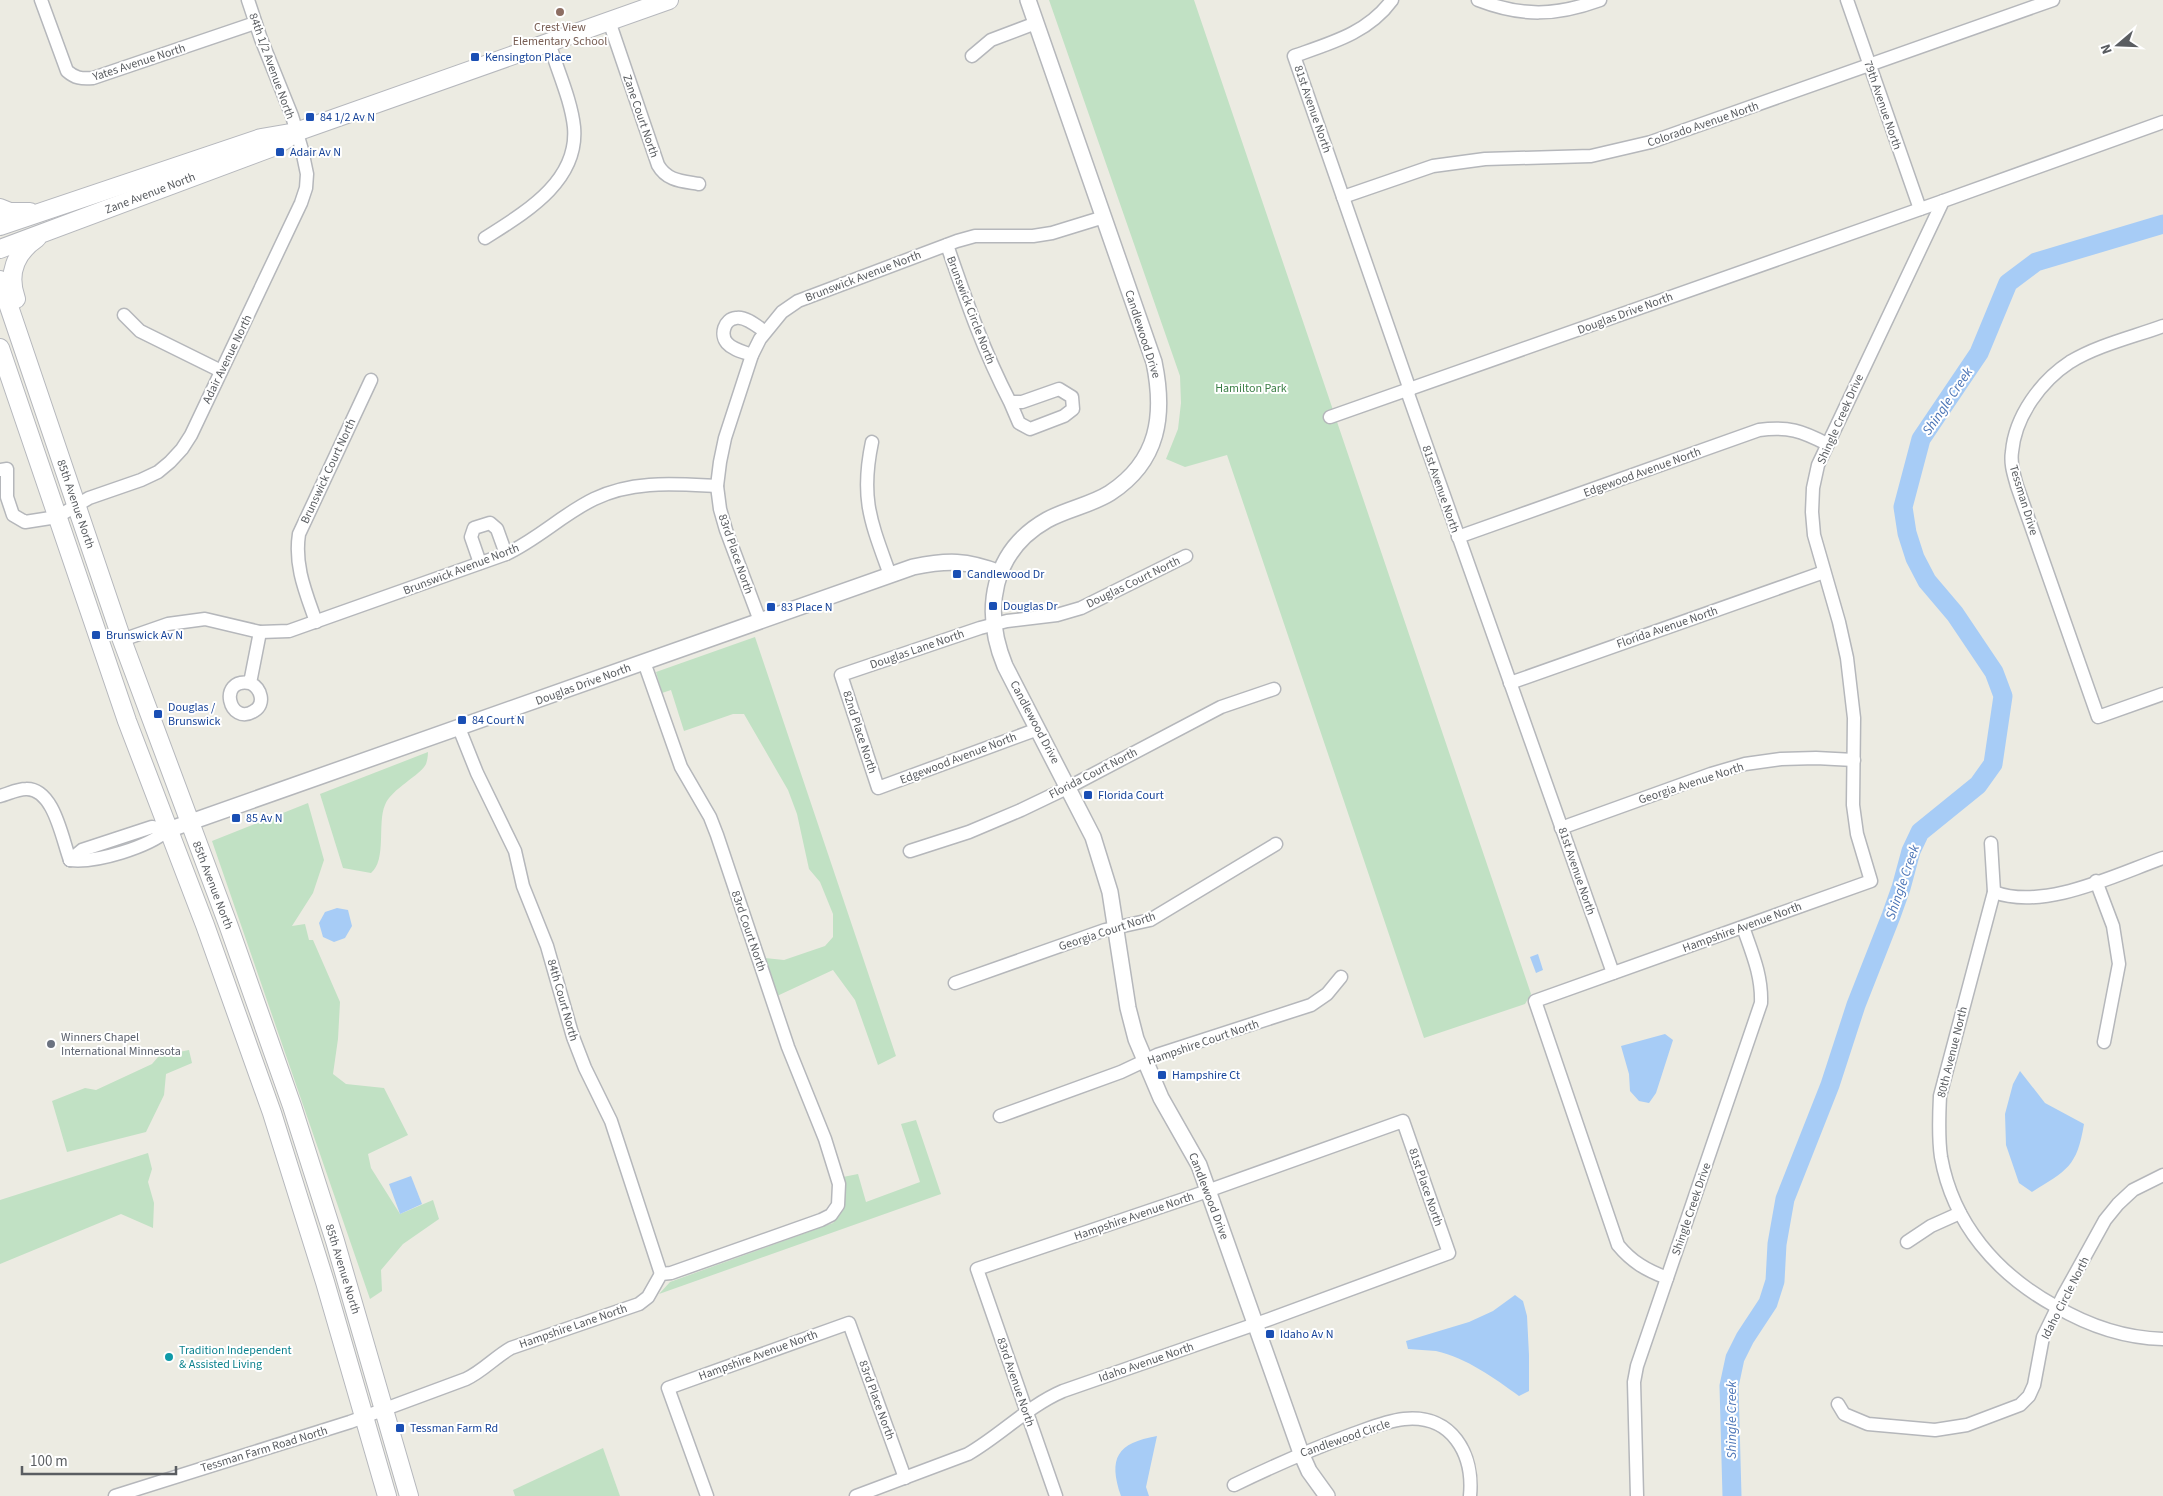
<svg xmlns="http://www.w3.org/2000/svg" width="2163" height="1496" viewBox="0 0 2163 1496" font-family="'Source Sans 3',sans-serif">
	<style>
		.green { fill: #c1e1c4 }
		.water { fill: #a7ccf6 }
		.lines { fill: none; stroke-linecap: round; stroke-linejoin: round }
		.river { stroke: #a7ccf6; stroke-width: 19 }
		.minor-casing { stroke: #b5b7bb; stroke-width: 15 }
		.tertiary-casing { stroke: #b5b7bb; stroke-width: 18 }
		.secondary-casing { stroke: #b6b8bd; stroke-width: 20 }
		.minor { stroke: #fff; stroke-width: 12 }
		.tertiary { stroke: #fff; stroke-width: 15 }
		.secondary { stroke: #fff; stroke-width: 18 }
		.education-dot { fill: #8d6e63; stroke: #fff; stroke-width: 2 }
		.transit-dot { fill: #1a4fb4; stroke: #fff; stroke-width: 2 }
		.worship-dot { fill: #6b7280; stroke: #fff; stroke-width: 2 }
		.culture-dot { fill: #0f9aa8; stroke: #fff; stroke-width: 2 }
		.labels { text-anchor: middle; stroke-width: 4; stroke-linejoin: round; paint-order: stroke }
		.education-label { font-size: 12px; fill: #785e54; stroke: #fff }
		.transit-label { font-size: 12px; fill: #164399; stroke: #fff; text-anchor: start }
		.street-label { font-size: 12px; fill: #5a5d61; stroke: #fff }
		.park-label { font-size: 12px; fill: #3c7f46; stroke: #fff }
		.worship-label { font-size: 12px; fill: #5b616d; stroke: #fff; text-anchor: start }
		.culture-label { font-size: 12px; fill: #0d838f; stroke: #fff; text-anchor: start }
		.water-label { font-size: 14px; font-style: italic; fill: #4d76b7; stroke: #fff }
	</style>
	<rect width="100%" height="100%" fill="#ecebe2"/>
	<g class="green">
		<path d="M1049,0H1194L1531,994L1525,1004L1424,1038L1227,455L1185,467L1166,459L1178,429L1181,403L1180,376Z"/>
		<path d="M755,637L896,1056L878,1065L855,1000L833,970L777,996L765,958L784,960L825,946L833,937V914L820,882L809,869L797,814L788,790L744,714H733L684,731L671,690L662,693L656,672Z"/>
		<path d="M428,752C428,756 427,761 426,764C421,775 391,789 385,805C377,823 387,860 371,873L343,868L320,794Z"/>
		<path d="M308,803L324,860L313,893L292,926L305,924L309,940H313L340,1002L338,1039L333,1074L346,1084L384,1088L408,1135L368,1154L371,1168L400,1214L433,1200L439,1219L403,1244L381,1270L382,1291L370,1299L212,841Z"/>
		<path d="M189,1050L192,1063L166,1074L164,1095L146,1132L67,1152L52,1101L85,1088L96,1090L152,1064L159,1056Z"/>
		<path d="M916,1120L941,1194L659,1294L670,1282L833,1223L844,1209L843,1177L858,1174L866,1202L920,1182L901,1124Z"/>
		<path d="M148,1153L152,1169L148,1182L154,1203L153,1228L121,1214L0,1264V1200Z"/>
		<path d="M603,1448L620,1496H515L513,1490Z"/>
	</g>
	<g class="water">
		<path d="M337,908L348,910L352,926L345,938L334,942L323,937L319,923L325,912Z"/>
		<path d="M1538,954L1543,970L1536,973L1530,957Z"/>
		<path d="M1665,1034L1673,1040L1656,1093L1649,1103L1639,1101L1630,1091L1629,1074L1621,1046Z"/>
		<path d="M2020,1071L2045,1103L2084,1124C2077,1167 2067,1170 2032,1192L2019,1183L2006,1145L2005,1114L2013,1084Z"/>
		<path d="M411,1176L422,1204L400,1214L389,1184Z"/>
		<path d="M1515,1295L1523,1301L1527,1316L1529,1355V1391L1519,1396C1494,1378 1467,1358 1436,1351C1427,1350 1417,1350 1408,1349L1406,1341L1469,1322L1493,1311Z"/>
		<path d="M1157,1436L1146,1487L1149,1496H1121C1108,1458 1117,1443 1157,1436Z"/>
	</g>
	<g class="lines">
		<path class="river" d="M1732,1496L1729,1386L1735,1358L1745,1338L1768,1303L1775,1281L1777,1244L1785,1199L1830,1085L1856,1005L1891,916L1901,888L1911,851L1920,832L1978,785L1993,764L2003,696L1994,672L1955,614L1927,581L1915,558L1907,533L1903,507L1921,439L1979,353L2008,283L2036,262L2163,224"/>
		<defs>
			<g id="minor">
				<path d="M41,0L67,71C75,78 81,79 93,78L255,23"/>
				<path d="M1392,0C1368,33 1331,43 1294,56L1410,390"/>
				<path d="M1478,0C1522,17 1556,16 1600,0"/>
				<path d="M1847,0L1920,209"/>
				<path d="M609,21L658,165C667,181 682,181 699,184"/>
				<path d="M972,56L991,40L1036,23"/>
				<path d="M1343,197L1433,166L1485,159L1591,156L1651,142L2053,0"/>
				<path d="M485,238C524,213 579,182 574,127C571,99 557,70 549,42"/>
				<path d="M947,245C966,300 983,350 1010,402H1022L1059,389L1072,397L1073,409L1064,416L1030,429L1019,423L1010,402"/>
				<path d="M124,315L140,331L221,371"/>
				<path d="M2163,326C2133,337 2098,345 2070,362C2041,381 2015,416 2012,452C2010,464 2014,475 2017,486L2098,717L2163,694"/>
				<path d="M752,355C744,352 733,350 727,343C720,335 724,319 736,318C745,316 757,326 764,331"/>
				<path d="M1407,391L1613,973"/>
				<path d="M1330,417L1943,201"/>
				<path d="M872,442C860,499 871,522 890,575"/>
				<path d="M0,470L7,469V497L13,515L25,522L57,517L89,498L141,480L158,472L170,462L182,449L191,435L301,203L306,188L307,174L302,150L292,116L261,39L248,0"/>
				<path d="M1458,537L1759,430C1788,426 1802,431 1827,444"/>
				<path d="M480,563L471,537L474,528L490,523L497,529L506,554"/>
				<path d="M760,621L726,530L720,509L717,486L720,462L725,438L752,355L760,339L782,312L798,301L957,241L975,236H1033L1052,233L1104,217"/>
				<path d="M316,622C306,593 294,566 299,534L371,380"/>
				<path d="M122,640L168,624L205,619L260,632L289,631L506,554C538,539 563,514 594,499C633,480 675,484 717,486"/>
				<path d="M250,683C261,688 266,704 254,711C229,727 217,677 250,683L260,632"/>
				<path d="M1510,683L1824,572"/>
				<path d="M459,728L477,773L515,851L523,886L547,946L573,1037L585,1068L611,1121L661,1274"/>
				<path d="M1038,729L878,788L841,675L980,628L1007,621L1057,615L1081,608L1186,556"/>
				<path d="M0,796C8,794 17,789 26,789C54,788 62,839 70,860"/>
				<path d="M1561,828L1711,774L1745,764L1781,759L1816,758L1854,760"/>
				<path d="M1991,843L1994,892L1940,1096C1939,1116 1938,1137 1941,1157C1953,1224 1997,1274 2055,1306C2089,1326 2123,1338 2163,1339"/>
				<path d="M910,851L969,832L1021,810L1069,787L1221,707L1274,689"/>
				<path d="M70,860L82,850L152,827L168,830"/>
				<path d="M70,860C97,863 148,847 168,830"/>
				<path d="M2096,881L2113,926L2119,964L2104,1042"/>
				<path d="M1994,892C2044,911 2115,875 2163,858"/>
				<path d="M955,983L1105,930L1150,920L1276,844"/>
				<path d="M1000,1116L1121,1072L1157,1055L1311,1005L1327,994L1341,977"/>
				<path d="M1907,1242L1931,1226L1960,1213"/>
				<path d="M1667,1278C1646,1270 1632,1262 1618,1245L1535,1001L1871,881L1857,834L1853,805L1854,718L1847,658L1839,622L1814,535L1812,512L1813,488L1818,465L1943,201L2163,122"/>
				<path d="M1838,1404L1844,1414L1868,1424L1935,1430L1967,1425L2020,1405L2029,1396L2034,1385L2043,1337L2063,1296L2105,1220L2118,1204L2133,1190L2163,1175"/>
				<path d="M1234,1485C1273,1466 1312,1449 1353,1434C1370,1428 1386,1421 1404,1419C1452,1414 1474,1454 1470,1496"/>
				<path d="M115,1496L350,1422L466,1379C483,1371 495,1357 511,1348L639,1304L648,1297L661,1274L671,1273L821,1220L831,1215L838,1205L839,1184L825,1139L788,1047L717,835L710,817L681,767L644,662"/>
				<path d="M707,1496L668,1388L849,1323L905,1478"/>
				<path d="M856,1496L968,1454C1001,1435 1028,1406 1063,1391L1270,1319L1449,1253L1403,1121L1196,1195L977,1269L1056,1496"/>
				<path d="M1637,1496L1634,1382L1637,1366L1761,1003C1762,975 1752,953 1743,927"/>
			</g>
			<g id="tertiary">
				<path d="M1028,0L1154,362C1165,415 1159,461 1110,493C1091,505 1067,509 1047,520C992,551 982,610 1005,666L1093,837L1110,892L1128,1008L1136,1039L1161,1098L1199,1165L1301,1453L1309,1471L1327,1496"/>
				<path d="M168,830L913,567C948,560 966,560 1000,573"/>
			</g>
			<g id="secondary">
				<path d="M0,208L10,212H30"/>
				<path d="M0,226L261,138L296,132L669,0"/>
				<path d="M0,249L273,147L288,138"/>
				<path d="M0,280L122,640L229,927L292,1106L335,1241L409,1496"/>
				<path d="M16,299C7,274 15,253 37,238"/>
				<path d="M0,348L127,721L205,925L272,1113L325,1282L387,1496"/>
			</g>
		</defs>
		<use href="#minor" class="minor-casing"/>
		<use href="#tertiary" class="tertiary-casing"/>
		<use href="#secondary" class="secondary-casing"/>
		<use href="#minor" class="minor"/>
		<use href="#tertiary" class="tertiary"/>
		<use href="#secondary" class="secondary"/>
	</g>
	<circle class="education-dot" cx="560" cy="12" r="5"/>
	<g class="transit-dot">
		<rect x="470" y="52" width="10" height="10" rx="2.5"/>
		<rect x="305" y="112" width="10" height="10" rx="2.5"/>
		<rect x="275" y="147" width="10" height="10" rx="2.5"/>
		<rect x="952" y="569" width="10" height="10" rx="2.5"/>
		<rect x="988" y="601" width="10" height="10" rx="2.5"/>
		<rect x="766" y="602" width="10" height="10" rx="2.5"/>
		<rect x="91" y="630" width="10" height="10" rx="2.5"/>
		<rect x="153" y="709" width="10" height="10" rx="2.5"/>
		<rect x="457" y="715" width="10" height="10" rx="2.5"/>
		<rect x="1083" y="790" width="10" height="10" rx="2.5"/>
		<rect x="231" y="813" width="10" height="10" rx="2.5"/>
		<rect x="1157" y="1070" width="10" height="10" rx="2.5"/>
		<rect x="1265" y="1329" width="10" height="10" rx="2.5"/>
		<rect x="395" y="1423" width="10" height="10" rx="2.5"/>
	</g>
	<circle class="worship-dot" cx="51" cy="1044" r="5"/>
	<circle class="culture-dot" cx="169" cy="1357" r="5"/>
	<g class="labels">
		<g class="education-label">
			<text x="560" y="31">Crest View<tspan x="560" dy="14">Elementary School</tspan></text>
		</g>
		<g class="transit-label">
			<text x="485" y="61">Kensington Place</text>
			<text x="320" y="121">84 1/2 Av N</text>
			<text x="290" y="156">Adair Av N</text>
			<text x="967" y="578">Candlewood Dr</text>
			<text x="1003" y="610">Douglas Dr</text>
			<text x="781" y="611">83 Place N</text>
			<text x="106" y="639">Brunswick Av N</text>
			<text x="168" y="711">Douglas /<tspan x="168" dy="14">Brunswick</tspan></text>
			<text x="472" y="724">84 Court N</text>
			<text x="1098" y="799">Florida Court</text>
			<text x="246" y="822">85 Av N</text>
			<text x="1172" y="1079">Hampshire Ct</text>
			<text x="1280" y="1338">Idaho Av N</text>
			<text x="410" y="1432">Tessman Farm Rd</text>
		</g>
		<g class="street-label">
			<text transform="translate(139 62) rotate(-18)" y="4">Yates Avenue North</text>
			<text transform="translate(272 66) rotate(70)" y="4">84th 1/2 Avenue North</text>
			<text transform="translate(1883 105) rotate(71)" y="4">79th Avenue North</text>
			<text transform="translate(1313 109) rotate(71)" y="4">81st Avenue North</text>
			<text transform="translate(641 116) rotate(71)" y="4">Zane Court North</text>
			<text transform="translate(1703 124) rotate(-19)" y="4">Colorado Avenue North</text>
			<text transform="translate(150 193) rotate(-21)" y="4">Zane Avenue North</text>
			<text transform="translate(863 276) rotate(-21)" y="4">Brunswick Avenue North</text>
			<text transform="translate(971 310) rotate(69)" y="4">Brunswick Circle North</text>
			<text transform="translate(1625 313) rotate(-20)" y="4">Douglas Drive North</text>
			<text transform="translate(1143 334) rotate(72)" y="4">Candlewood Drive</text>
			<text transform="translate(227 359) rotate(-64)" y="4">Adair Avenue North</text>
			<text transform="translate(1840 419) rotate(-66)" y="4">Shingle Creek Drive</text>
			<text transform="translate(328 471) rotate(-65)" y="4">Brunswick Court North</text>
			<text transform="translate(1642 472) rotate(-20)" y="4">Edgewood Avenue North</text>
			<text transform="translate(1441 489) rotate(71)" y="4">81st Avenue North</text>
			<text transform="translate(2024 500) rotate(73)" y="4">Tessman Drive</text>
			<text transform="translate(76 504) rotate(71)" y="4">85th Avenue North</text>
			<text transform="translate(736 554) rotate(71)" y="4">83rd Place North</text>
			<text transform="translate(461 569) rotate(-21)" y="4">Brunswick Avenue North</text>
			<text transform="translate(1133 582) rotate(-26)" y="4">Douglas Court North</text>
			<text transform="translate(1667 627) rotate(-19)" y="4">Florida Avenue North</text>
			<text transform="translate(917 649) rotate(-19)" y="4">Douglas Lane North</text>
			<text transform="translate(583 684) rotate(-20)" y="4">Douglas Drive North</text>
			<text transform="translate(1035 722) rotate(62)" y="4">Candlewood Drive</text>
			<text transform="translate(860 732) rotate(72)" y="4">82nd Place North</text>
			<text transform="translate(958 758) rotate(-21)" y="4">Edgewood Avenue North</text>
			<text transform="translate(1093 773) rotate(-27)" y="4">Florida Court North</text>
			<text transform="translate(1691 783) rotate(-18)" y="4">Georgia Avenue North</text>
			<text transform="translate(1577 871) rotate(71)" y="4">81st Avenue North</text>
			<text transform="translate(213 885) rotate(69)" y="4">85th Avenue North</text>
			<text transform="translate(1742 927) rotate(-20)" y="4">Hampshire Avenue North</text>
			<text transform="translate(749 931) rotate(71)" y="4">83rd Court North</text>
			<text transform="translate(1107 931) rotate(-18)" y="4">Georgia Court North</text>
			<text transform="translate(563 1000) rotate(74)" y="4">84th Court North</text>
			<text transform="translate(1203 1042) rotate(-19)" y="4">Hampshire Court North</text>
			<text transform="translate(1952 1052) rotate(-76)" y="4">80th Avenue North</text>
			<text transform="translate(1426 1187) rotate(71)" y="4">81st Place North</text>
			<text transform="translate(1209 1196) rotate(69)" y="4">Candlewood Drive</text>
			<text transform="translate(1691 1209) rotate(-71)" y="4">Shingle Creek Drive</text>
			<text transform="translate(1134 1216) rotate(-19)" y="4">Hampshire Avenue North</text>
			<text transform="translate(343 1269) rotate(73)" y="4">85th Avenue North</text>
			<text transform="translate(2065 1298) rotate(-63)" y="4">Idaho Circle North</text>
			<text transform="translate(573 1326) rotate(-19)" y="4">Hampshire Lane North</text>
			<text transform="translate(758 1355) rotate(-20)" y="4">Hampshire Avenue North</text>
			<text transform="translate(1146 1362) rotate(-19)" y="4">Idaho Avenue North</text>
			<text transform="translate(1016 1382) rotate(71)" y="4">83rd Avenue North</text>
			<text transform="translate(877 1400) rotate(70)" y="4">83rd Place North</text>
			<text transform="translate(1345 1438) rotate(-19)" y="4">Candlewood Circle</text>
			<text transform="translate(264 1449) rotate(-17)" y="4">Tessman Farm Road North</text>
		</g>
		<g class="park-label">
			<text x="1251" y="392">Hamilton Park</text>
		</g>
		<g class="worship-label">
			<text x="61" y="1041">Winners Chapel<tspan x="61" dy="14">International Minnesota</tspan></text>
		</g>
		<g class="culture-label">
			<text x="179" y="1354">Tradition Independent<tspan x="179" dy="14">&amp; Assisted Living</tspan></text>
		</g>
		<g class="water-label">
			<text transform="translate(1947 401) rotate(-56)" y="5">Shingle Creek</text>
			<text transform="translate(1902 882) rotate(-71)" y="5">Shingle Creek</text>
			<text transform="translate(1731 1420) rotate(-90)" y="5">Shingle Creek</text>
		</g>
	</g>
	<g transform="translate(2118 45) rotate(251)" stroke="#ffffff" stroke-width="4" paint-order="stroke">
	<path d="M0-4L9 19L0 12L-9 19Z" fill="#5a5d61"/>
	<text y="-8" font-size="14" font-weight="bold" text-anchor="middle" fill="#5a5d61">N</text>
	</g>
	<path d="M22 1466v8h154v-8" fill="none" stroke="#5a5d61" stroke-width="2.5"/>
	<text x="30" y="1466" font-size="15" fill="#5a5d61" stroke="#ffffff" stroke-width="4" paint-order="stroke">100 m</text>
</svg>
